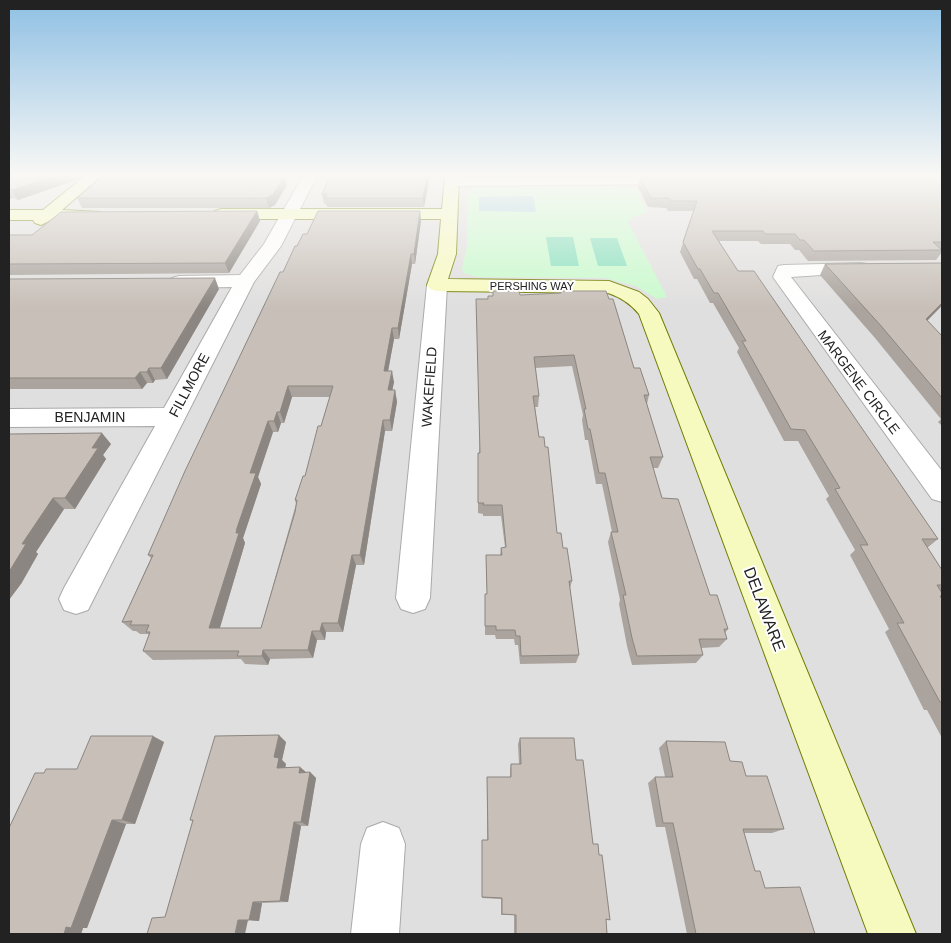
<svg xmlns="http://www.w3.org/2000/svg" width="951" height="943" viewBox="0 0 951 943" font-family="Arial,sans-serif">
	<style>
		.residential { fill: #e0dfdf }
		.park { fill: #c8facc }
		.pitch { fill: #88e0be }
		.water { fill: #aad3df }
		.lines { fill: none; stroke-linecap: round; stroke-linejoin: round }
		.street-casing { stroke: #a9a9a9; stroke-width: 2 }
		.secondary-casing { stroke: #707d05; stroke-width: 2 }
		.street { fill: #fff; fill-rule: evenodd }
		.secondary { fill: #f7fabf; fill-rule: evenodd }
		.wall { fill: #aba49e; fill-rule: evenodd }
		.shaded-wall { fill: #8b8681 }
		.building { fill: #c7bfb8; stroke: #8b8681; fill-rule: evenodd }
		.labels { text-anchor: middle; stroke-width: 4; stroke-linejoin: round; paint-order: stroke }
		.far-street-label { font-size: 11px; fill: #222; stroke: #fff }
		.street-label { font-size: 14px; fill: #222; stroke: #fff }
		.near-street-label { font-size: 16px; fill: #222; stroke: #fff }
	</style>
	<rect width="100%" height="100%" fill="#f2efe9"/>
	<rect class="residential" x="9" y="176" width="933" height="758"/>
	<path class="park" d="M482,187H635L647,213L633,217L628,222L667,297L657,299L636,286L604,278L477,277L464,273L462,269L467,246L468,193L471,189Z"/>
	<g class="pitch">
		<path d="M546,237H573L579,266H551Z"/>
		<path d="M590,238H617L627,266H598Z"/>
	</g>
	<path class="water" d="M528,196H533L536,212L479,211V197Z"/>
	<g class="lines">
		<defs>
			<g id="street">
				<path d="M303,176H317L281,246L254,282L88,610L76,614L64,610L59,599L64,588L155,426L9,427V409L164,408L232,287L179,288L172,286L170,282L172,278L179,276L240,275L264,244Z"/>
				<path d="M678,177L683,178L685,181L683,184L452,186L447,185L445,182L447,179L452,178Z"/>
				<path d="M861,263L867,264L870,268L867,272L791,277L942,471V502L932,499L773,277L778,266L784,265Z"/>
				<path d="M437,279L444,281L447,285L430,598L425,609L413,613L401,609L396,598L427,285L430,281Z"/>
				<path d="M383,822L399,828L405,844L399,934H351L361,844L367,828Z"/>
			</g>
			<g id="secondary">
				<path d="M85,176H101L62,210L101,212L103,215L101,218L51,220L41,225L35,223L33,220H9V210H43Z"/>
				<path d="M445,176H459L456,254L448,279L609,281L639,292L648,299L659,313L916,934H868L639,314C630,303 620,297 608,293L437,291L430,289L427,285L438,254L441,219H221L215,217L213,214L215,211L221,209H442Z"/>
			</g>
		</defs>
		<use href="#street" class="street-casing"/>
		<use href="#secondary" class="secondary-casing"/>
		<use href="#street" class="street"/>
		<use href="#secondary" class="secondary"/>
	</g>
	<g class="wall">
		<path d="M9,176L79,179L18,200L12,198L9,199Z"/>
		<path d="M103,176H285L287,185L275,205L269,208H82L77,198Z"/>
		<path d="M430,176L424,207H327L326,204H324L322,194Z"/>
		<path d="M942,177V252L936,260L808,261L799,250H795L790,244H761L758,241H719L738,271L938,539L927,548L942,570V591L941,592L942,593V597H941L942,599V738L927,710H924L885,632L889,629L850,555L855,550L826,499L829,496L798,441H784L737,352L739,348L713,303H710L697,279H694L680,252L694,211H668L666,208L648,207L638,187L640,178Z"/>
		<path d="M257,211L260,221L229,273L9,275V235H32Z"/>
		<path d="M421,221L415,264H412L399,339H394L388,371L394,382L392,390H395L397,402L392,431H385L364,565H356L343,632H326L325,640H317L313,658L270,659L268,665L245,664L241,659L153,660L143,651L149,635L148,634H140L136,631H133L122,622L151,558L148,555L283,272L297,246L307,234ZM292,397H330L321,426L305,476L295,500L296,504L261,628H220L245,543L243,538L261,484L258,477L273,432H278L281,423H284Z"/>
		<path d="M942,263V307H941L927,321L942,336V426L938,422L941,419L875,338L820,275L825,264Z"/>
		<path d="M9,279L219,289L167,379L155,380L153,383H147L142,389H9Z"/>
		<path d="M561,291L609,299L634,368L649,395L647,404L663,457L658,468H653L662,498L710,595L728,629L725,633L727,639L719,647L701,648L703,655L696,663L632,665L627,646L619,604L620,600L608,542L611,532H612L602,484H596L588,440H585L582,420L583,415L572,366L535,368L539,396L538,407H535L539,437L557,533L563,548L572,581L570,588L579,655L576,663L520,664L518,645H515L514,639H496L495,635H485V594H487L486,555H500L501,548L505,547L501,516H483V514L478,513V453H479L488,299L560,293Z"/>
		<path d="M9,434L111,444L103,455L106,459L75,509H64L36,552L38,554L21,584Z"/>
		<path d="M520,738L576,760L593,844L599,855L610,920H606L607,934H514V915H501V899L482,898V840H487V777H510V770L511,764H519L518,744Z"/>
		<path d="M666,741L730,761L746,776L784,829L772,833H744L755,871L765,888L815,934H687L665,827H656L648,783L655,777H665L659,748Z"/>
		<path d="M164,742L135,824H126L87,928H83L81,934H9L44,773L77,769Z"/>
		<path d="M286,742L282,760L286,764L285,767L306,773L310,772L316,778L308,826H301L288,902L262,903L259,921L165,917L193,821L190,820Z"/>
	</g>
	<g class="shaded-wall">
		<path d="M54,176H82L79,179L18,200L12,190Z"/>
		<path d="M284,176H285L287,185L275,205L269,208L266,198Z"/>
		<path d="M427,176H430L424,207L423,198Z"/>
		<path d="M9,193L12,198L9,199Z"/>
		<path d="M257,211L260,221L229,273L225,263Z"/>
		<path d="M420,211L421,221L415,264L414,254Z"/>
		<path d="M411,254L412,264L399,339L398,328Z"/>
		<path d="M215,278L219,289L167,379L161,368Z"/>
		<path d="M942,303V305L918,330L926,319Z"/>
		<path d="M392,328L394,339L386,382L384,371Z"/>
		<path d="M149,368L155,380L153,383L147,372Z"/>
		<path d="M392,371L394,382L390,402L388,390Z"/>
		<path d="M140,372L147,383L142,389L135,378Z"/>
		<path d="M288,386L292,397L284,423L280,412Z"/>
		<path d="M395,390L397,402L392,431L390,420Z"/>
		<path d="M277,412L281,423L278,432L274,421Z"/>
		<path d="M383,420L385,431L364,565L360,555Z"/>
		<path d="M268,421L273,432L258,477L261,484L243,538L245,543L217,637L209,628L236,533L237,528L250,473Z"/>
		<path d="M102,433L111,444L103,455L106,459L75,509L65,498L92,448Z"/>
		<path d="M53,498L64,509L36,552L38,554L21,584L9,600V572L22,544Z"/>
		<path d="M352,555L356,565L343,632L338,623Z"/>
		<path d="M322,623L326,632L325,640L320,631Z"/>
		<path d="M312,631L317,640L313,658L308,650Z"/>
		<path d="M263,650L270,659L268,665L262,656Z"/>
		<path d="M279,735L286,742L282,760L286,764L284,773L277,768L274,757Z"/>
		<path d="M153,736L164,742L135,824L122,820Z"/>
		<path d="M300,767L306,772L299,773Z"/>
		<path d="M310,772L316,778L308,826L301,822Z"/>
		<path d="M112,820L126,824L87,928H83L81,934H64Z"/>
		<path d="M294,822L301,826L288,902L280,901Z"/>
		<path d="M253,902L262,903L259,921L249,920Z"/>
		<path d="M238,920H248L245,934H235Z"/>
	</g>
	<g class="building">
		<path d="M9,176H54L12,190L9,189Z"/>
		<path d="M103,176H284L273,195L266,198H77Z"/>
		<path d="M330,176H427L423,198H325L327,194H322Z"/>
		<path d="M942,177V242H933L942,250L814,251L804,240H800L795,234H765L763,231H712L738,271H754L938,539H922L942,570V585H937L942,593V596H940L942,599V702H940L897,623H904L860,545H868L835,489L840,488L805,430L791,429L742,341H746L718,293H714L700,269H698L683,242L697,201H671L669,198H651L640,178Z"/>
		<path d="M257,211L225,263L9,264V235H32L61,212Z"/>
		<path d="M318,211H420L414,254H411L398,328H392L384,371H392L388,390H395L390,420H383L360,555H352L338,623H322L320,631H312L308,650H263L262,656H237L239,651H143L150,632H146L149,625H130L132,621L122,622L153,555H148L185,471L280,272H283L295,246H297L303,234H307ZM288,386H333L321,426H318L305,476H303L295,500H297L295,512L261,628H209L239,533H236L237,528L256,473H250L268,421H274L277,412H280Z"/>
		<path d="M942,263V303L926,319L942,336V338H941L942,340V398L882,327L825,264Z"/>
		<path d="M215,278L161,368H149L147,372H140L135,378H9V279Z"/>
		<path d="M493,291H519L520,295L561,293V291H606L609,299H613L634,368H640L649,395H644L663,457H650L662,498L678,499L710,595H717L728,629H724L727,639H699L703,655L637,656L632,638L623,595H626L611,532H618L605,473H599L590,429H588L584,409H586L574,355L534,357L539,396H533L539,437H544L545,447H548L557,533H561L563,548H567L572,581H569L579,655L521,656L520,636H516L515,630H496V626H485V594H487L486,555H502L501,548L506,547L502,505H483L484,503H478V453H480L476,299H488V296H493Z"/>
		<path d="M102,433L92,448H98L65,498H53L22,544H26L9,572V434Z"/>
		<path d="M279,735L274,757L279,758L277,768L300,767L299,773L310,772L301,822H294L280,901L253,902L249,920H238L235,934H147L152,918L165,917L193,820H190L215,736Z"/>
		<path d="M91,736H153L122,820H112L71,928L66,927L64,934H9V828L35,773H44L46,769H77Z"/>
		<path d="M520,738H574L576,760H583L593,844H598L599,855H602L610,920L606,919L607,934H516V915L502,914V898L482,897V840H488L487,777H511V764H521Z"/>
		<path d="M666,741L725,742L730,761L742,762L746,776H767L784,829H743L755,871H760L765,888L800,887L815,934H696L673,823H663L655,777H673Z"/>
	</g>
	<linearGradient id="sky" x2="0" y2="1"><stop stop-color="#8fc0e4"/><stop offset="0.57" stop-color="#f9f8f5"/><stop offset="1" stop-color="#f9f8f5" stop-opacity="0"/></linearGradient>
	<rect width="951" height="308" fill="url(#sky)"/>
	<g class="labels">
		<g class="far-street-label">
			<text x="532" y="290">PERSHING WAY</text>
		</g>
		<g class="street-label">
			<text transform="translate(859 382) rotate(53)" y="5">MARGENE CIRCLE</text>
			<text transform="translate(189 385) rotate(-62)" y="5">FILLMORE</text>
			<text transform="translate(429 387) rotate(-86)" y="5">WAKEFIELD</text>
			<text x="90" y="422">BENJAMIN</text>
		</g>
		<g class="near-street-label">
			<text transform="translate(765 609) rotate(69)" y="6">DELAWARE</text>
		</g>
	</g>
	<rect width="951" height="943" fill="none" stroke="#222222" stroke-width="20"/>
</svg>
